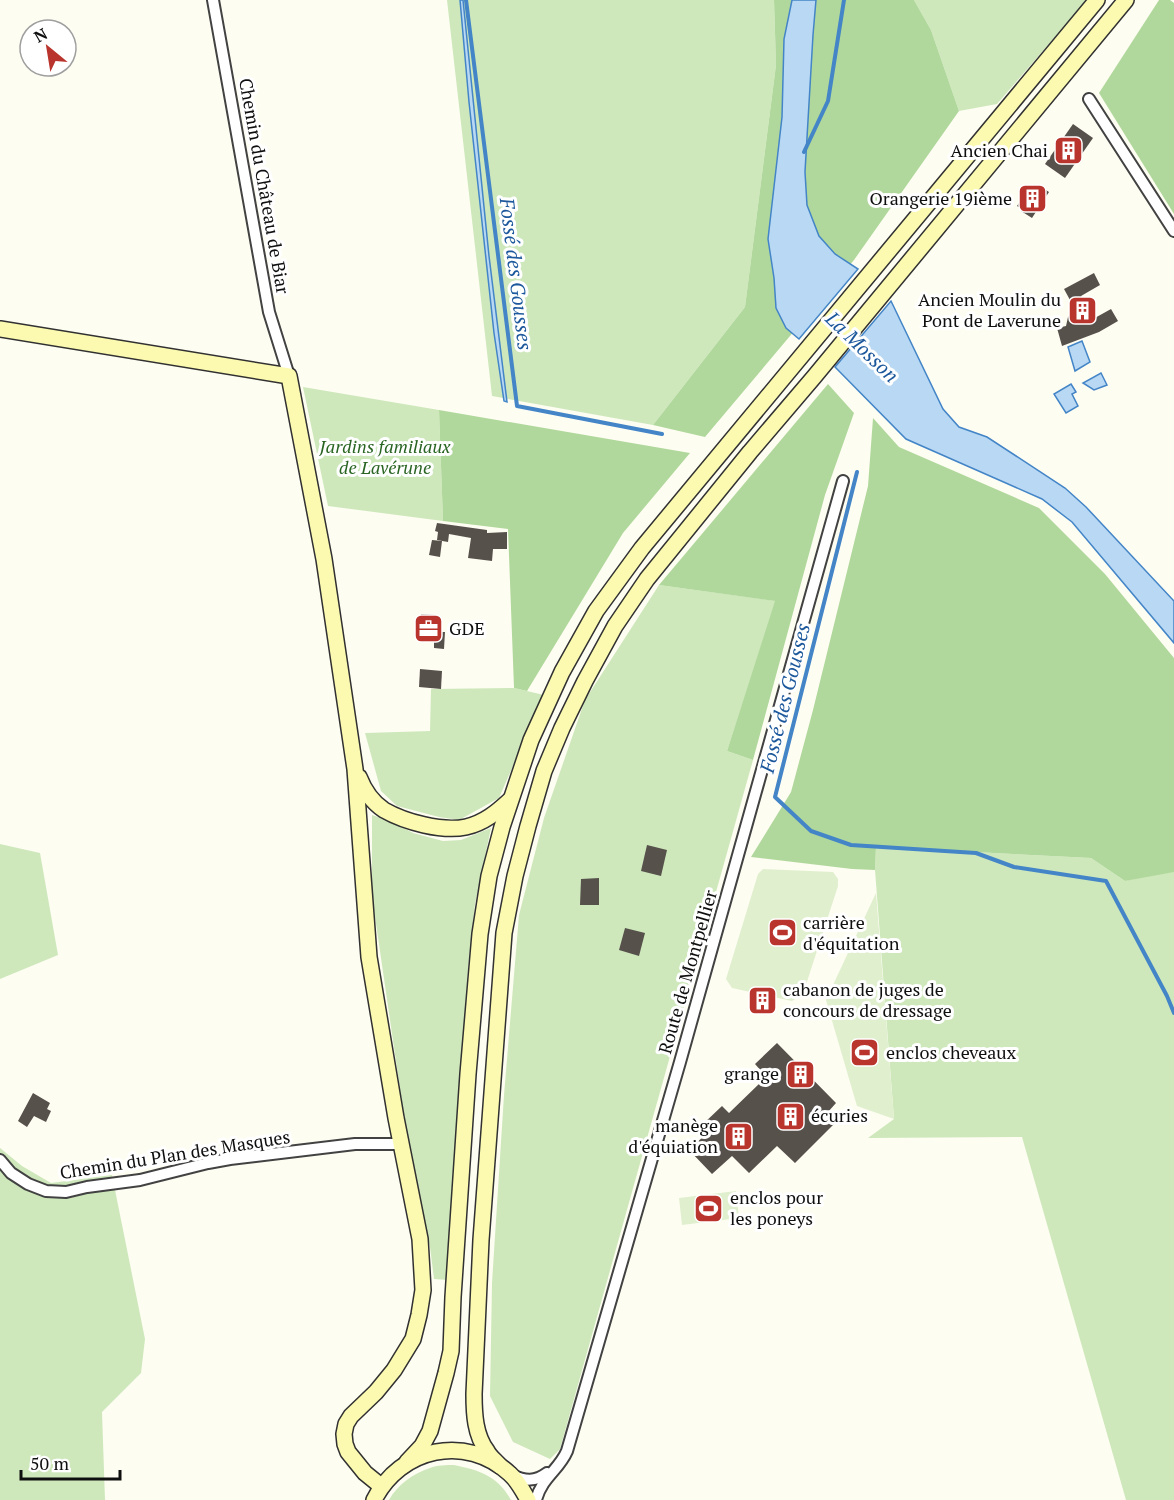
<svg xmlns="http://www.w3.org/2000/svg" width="1174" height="1500" viewBox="0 0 1174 1500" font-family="'PT Serif',serif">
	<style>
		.green { fill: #cee8bc }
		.forest { fill: #b1d89c }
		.pitch { fill: #e0efce }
		.water { fill: #b9d8f3; stroke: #4385c7; stroke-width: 1.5 }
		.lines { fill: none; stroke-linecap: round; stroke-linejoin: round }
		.stream { stroke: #4385c7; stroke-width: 4 }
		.building { fill: #57514c }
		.street-casing { stroke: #424242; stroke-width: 14 }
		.secondary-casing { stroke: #313131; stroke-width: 18 }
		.street { stroke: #fff; stroke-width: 10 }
		.secondary { stroke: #fbfab0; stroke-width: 15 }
		.labels { text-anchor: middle; stroke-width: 6; stroke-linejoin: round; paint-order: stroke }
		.poi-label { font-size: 18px; fill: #0f0f0f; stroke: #fff; text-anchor: start }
		.street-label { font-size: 18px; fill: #0f0f0f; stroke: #fff }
		.park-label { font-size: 18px; font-style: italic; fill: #296422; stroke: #fff }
		.water-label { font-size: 20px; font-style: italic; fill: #1d589c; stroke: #fff }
	</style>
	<rect width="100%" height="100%" fill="#fefdf2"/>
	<g class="green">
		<path d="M447,0H774L776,65L745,307L653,425L492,396Z"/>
		<path d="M914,0H1087L997,104L959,111L931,30Z"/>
		<path d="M303,387L439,410L443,521L328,506Z"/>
		<path d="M659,585L776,601L727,751L753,760L560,1449L550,1459L513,1442L490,1396L492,1283L504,1095L519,915L544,818L585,700Z"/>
		<path d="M514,688L544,695L499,798L459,820L439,817L397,806L381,791L365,733L430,731L431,689Z"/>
		<path d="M372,815L393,822L413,833L443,841L461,840L491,828L475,904L468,969L449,1237L448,1280L434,1279L430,1247L407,1137L372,896Z"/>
		<path d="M0,844L40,853L58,955L0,979Z"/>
		<path d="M876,847L1091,858L1125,881L1174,869V1500H1126L1022,1137L868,1138L894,1119L875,870Z"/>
		<path d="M0,1148L22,1166L51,1183L112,1175L145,1339L141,1373L102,1412L105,1500H0Z"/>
		<path d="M454,1465C479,1470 498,1476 511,1500H389C397,1485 414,1473 430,1468C437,1465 446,1465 454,1465Z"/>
	</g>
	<g class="forest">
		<path d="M774,0H914L931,30L959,111L854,260L705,437L653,425L745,307L776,65Z"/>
		<path d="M1159,0H1170L1174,3V214L1099,93Z"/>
		<path d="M828,384L854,413L825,495L753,760L727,751L775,601L659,585Z"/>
		<path d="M439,410L690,453L623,533L527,691L514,688L508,529L443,521Z"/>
		<path d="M873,418L899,447L1039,508L1105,574L1174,658V872L1125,881L1091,858L876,847L875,870L852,869L751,857L791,792L813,710L868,486Z"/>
	</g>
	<g class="pitch">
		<path d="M763,869L833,872L838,879V886L803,994L792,1001L732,988L726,979L758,874Z"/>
		<path d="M876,893L894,1119L857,1106L826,1000Z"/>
		<path d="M736,1191L739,1218L682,1225L679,1198Z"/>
	</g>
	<g class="water">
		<path d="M460,0H463L489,256L507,402L504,401L494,333L469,102Z"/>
		<path d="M792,0H816L813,35L805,172L807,205L819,236L835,254L858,269L799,339L786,328L776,308L774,278L768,239L782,117L784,39Z"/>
		<path d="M891,301L943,409L959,427L987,437L1065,488L1086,507L1174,601V643L1072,522L1042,499L906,439L835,367Z"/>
		<path d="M1082,341L1090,362L1075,371L1068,347Z"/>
		<path d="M1101,373L1107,385L1094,390L1083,383Z"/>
		<path d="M1071,384L1076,392L1072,394L1078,406L1066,413L1054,394Z"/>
	</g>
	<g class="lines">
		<g class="stream">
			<path d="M466,0L517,406L662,434"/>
			<path d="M804,152L828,101L844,0"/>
			<path d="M857,472L775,797L811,831L851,845L976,853L1014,867L1106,881L1167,996L1174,1013"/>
		</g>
	</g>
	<g class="building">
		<path d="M1073,124L1093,138L1065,178L1045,164Z"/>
		<path d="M1038,185L1049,192L1032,218L1021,211L1022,209L1017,206L1029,188L1034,191Z"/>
		<path d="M1094,273L1100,285L1081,296L1093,319L1111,309L1118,321L1099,332L1062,346L1057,328L1066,326L1068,317L1076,311L1064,289Z"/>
		<path d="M437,523L487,530V533L507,532V549H493L492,561L468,558L471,538L449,534L448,542L437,540L438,532L435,531Z"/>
		<path d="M432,540L442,541L440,557L429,555Z"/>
		<path d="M421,614L436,615L435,632H445L444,649L434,648V642L419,641Z"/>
		<path d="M420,669L442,671L441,689L419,687Z"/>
		<path d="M647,845L667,850L661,876L641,871Z"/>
		<path d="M599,878V905H580L581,879Z"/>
		<path d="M625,928L645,933L639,956L619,950Z"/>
		<path d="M777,1043L836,1103L828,1112L838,1120L795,1163L777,1146L749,1173L732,1156L712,1174L689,1150L708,1132L702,1125L722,1106L729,1113L761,1082L756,1077L762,1072L755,1064Z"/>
		<path d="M33,1093L50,1103L47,1109L51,1111L46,1122L34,1116L27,1127L18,1121Z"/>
	</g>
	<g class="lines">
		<defs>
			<g id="street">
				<path d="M213,0L269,312L289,376"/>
				<path d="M1089,99L1174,231"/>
				<path d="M0,1160L11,1173L28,1184L46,1191L66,1192L87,1187L140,1180L208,1163L230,1159L355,1144H401"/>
				<path d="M512,1475C525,1481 535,1482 547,1473"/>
				<path d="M536,1500C542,1477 559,1470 567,1451L680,1062L843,481"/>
			</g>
			<g id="secondary">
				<path d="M0,329L289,376L324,559L355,769L369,957L396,1118L420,1239L423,1290L419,1315L413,1339L394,1370L376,1392L351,1416L346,1424L344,1434L345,1444L348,1452L365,1473L381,1486"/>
				<path d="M359,777C364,790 372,802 384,810C405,822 442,832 466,827C484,823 497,812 510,800"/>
				<path d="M407,1462L422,1446L430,1431L446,1373L451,1351L453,1297L468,1074L480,934L489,876L502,827L531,740L562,672L596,611L642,548L1097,0"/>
				<path d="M500,1466C496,1461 490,1457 487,1451C475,1435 474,1414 474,1394L481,1240L504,933L515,876L528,826L544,771L562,728L585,681L615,626L647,579L750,452L814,377L1126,0"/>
				<path d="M374,1500C400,1448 466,1433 510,1474C518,1481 523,1491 528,1500"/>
			</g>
		</defs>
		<use href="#street" class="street-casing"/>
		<use href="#secondary" class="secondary-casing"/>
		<use href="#street" class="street"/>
		<use href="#secondary" class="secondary"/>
	</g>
	<defs>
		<symbol id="building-square" viewBox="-11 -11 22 22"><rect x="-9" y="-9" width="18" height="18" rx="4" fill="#b9342d" stroke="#fff"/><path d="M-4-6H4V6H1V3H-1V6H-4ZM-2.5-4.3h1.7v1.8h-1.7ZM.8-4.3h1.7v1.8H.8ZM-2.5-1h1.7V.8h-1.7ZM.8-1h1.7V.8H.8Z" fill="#fff"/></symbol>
		<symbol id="office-square" viewBox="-11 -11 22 22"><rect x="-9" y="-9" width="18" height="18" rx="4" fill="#b9342d" stroke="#fff"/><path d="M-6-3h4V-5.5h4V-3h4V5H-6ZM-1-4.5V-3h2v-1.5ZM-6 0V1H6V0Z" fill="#fff"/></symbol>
		<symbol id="stadium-square" viewBox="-11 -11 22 22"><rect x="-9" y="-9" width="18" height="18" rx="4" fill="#b9342d" stroke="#fff"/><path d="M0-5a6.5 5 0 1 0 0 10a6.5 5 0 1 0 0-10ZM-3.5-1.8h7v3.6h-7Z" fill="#fff"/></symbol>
	</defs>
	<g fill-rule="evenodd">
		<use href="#building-square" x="1052" y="134" width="33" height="33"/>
		<use href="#building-square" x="1016" y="182" width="33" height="33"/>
		<use href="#building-square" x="1066" y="294" width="33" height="33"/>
		<use href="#office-square" x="412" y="612" width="33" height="33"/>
		<use href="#stadium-square" x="766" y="916" width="33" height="33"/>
		<use href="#building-square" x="746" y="984" width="33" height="33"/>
		<use href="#stadium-square" x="848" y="1036" width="33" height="33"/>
		<use href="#building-square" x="784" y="1058" width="33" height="33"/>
		<use href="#building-square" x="774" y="1100" width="33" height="33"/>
		<use href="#building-square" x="722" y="1120" width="33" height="33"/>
		<use href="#stadium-square" x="692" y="1192" width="33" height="33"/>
	</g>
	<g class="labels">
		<g class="poi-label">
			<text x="1048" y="157" text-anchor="end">Ancien Chai</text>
			<text x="1012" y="205" text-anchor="end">Orangerie 19ième</text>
			<text x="1061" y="306" text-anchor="end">Ancien Moulin du<tspan x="1061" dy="21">Pont de Laverune</tspan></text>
			<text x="449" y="635">GDE</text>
			<text x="803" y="929">carrière<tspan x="803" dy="21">d'équitation</tspan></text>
			<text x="783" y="996">cabanon de juges de<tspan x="783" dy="21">concours de dressage</tspan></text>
			<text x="886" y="1059">enclos cheveaux</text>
			<text x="779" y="1080" text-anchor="end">grange</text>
			<text x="811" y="1122">écuries</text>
			<text x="718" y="1132" text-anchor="end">manège<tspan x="718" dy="21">d'équiation</tspan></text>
			<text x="730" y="1204">enclos pour<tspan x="730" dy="21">les poneys</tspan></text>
		</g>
		<g class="street-label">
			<text transform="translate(264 186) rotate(80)" y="6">Chemin du Château de Biar</text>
			<text transform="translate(688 972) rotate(-74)" y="6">Route de Montpellier</text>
			<text transform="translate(175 1155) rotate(-9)" y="6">Chemin du Plan des Masques</text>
		</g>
		<g class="park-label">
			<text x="385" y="453">Jardins familiaux<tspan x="385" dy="21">de Lavérune</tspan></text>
		</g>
		<g class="water-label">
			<text transform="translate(516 274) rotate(83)" y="7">Fossé des Gousses</text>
			<text transform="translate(862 347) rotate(44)" y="7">La Mosson</text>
			<text transform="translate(785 698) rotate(-76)" y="7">Fossé des Gousses</text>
		</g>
	</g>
	<g transform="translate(48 48) rotate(330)"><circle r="28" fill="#ffffff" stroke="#9f9f9f" stroke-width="1.5"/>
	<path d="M0-4.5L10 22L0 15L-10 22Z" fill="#b9342d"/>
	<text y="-9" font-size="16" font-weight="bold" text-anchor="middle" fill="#0f0f0f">N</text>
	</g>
	<path d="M21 1470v9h99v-9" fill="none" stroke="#0f0f0f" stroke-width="3"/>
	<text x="30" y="1470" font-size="18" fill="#0f0f0f" stroke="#ffffff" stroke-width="4.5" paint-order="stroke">50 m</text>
</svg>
